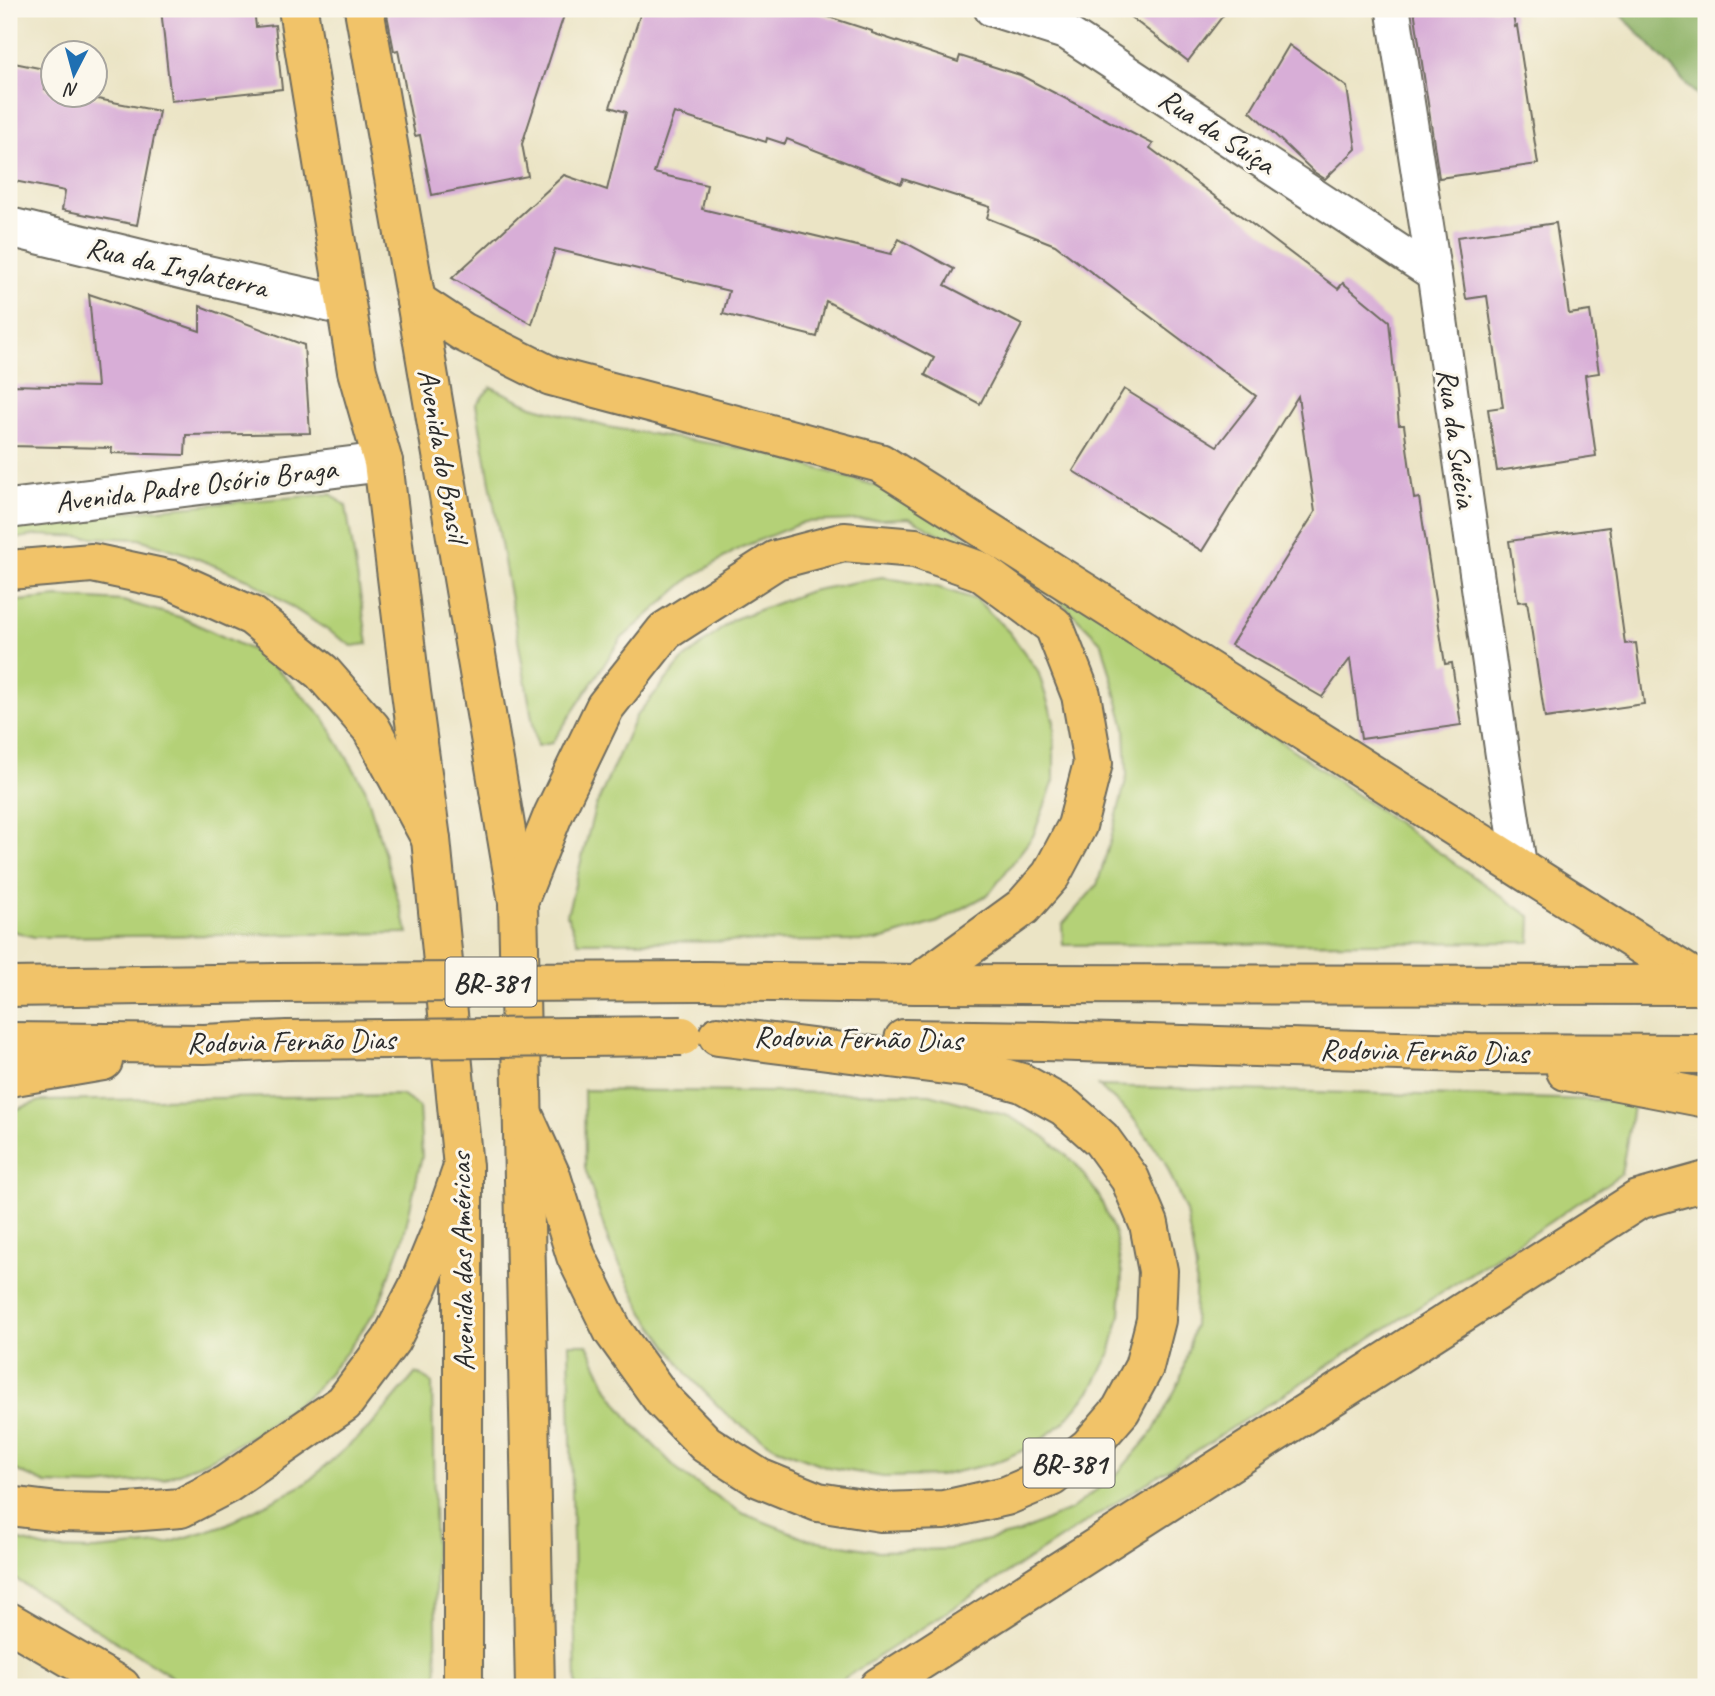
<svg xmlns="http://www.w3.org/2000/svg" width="1715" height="1696" viewBox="0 0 1715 1696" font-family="Caveat,sans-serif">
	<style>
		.green { fill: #b4d177; stroke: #707e51; stroke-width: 2 }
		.forest { fill: #8fb368; stroke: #5d6f4a; stroke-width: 2 }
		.building { fill: #d8aed7 }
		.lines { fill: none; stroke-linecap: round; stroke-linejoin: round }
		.minor-casing { stroke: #6e6c61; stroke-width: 37 }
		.tertiary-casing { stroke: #6e6c61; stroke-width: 42 }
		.primary-casing { stroke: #6e6c61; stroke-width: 42 }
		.motorway-casing { stroke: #6e6c61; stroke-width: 42 }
		.minor { stroke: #fff; stroke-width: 33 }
		.tertiary { stroke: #fff; stroke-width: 38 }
		.primary { stroke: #f1c369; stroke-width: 38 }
		.motorway { stroke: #f1c369; stroke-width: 38 }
		.motorway-bridge-casing { stroke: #6e6c61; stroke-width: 42; stroke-linecap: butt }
		.motorway-bridge { stroke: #f1c369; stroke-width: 38 }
		.labels { text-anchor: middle; stroke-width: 6; stroke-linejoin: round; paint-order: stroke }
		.shield { fill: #fbf7ec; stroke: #696865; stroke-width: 2 }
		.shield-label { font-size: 28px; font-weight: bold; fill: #2b2b2b }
		.street-label { font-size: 30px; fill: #2b2b2b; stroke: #fbf7ec }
	</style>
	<rect width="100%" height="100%" fill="#fbf7ec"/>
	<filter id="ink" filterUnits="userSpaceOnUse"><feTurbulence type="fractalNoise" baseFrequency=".0143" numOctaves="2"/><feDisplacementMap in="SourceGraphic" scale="14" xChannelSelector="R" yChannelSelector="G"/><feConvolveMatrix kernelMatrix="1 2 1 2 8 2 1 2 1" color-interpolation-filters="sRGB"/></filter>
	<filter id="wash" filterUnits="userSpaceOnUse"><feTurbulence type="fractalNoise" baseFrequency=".00686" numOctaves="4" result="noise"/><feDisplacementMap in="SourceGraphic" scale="28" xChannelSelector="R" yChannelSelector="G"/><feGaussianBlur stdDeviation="1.57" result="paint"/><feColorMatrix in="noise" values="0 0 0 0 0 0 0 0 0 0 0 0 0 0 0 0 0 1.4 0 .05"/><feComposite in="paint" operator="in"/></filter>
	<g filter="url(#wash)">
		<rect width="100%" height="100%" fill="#ebe4c5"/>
		<g class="green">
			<path d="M491,387L532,406L607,427L759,451L880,487L1087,605L1531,917L1530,942L1063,945L1062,925L1097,885L1110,842L1127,776L1125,728L1102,643L1057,598L910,518L804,522L740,548L689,579L621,639L552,743L537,746L476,404Z"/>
			<path d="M331,494L346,506L368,644L352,646L250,580L186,554L139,539L36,535L9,540V522Z"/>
			<path d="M882,577L937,587L977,600L1009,632L1038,671L1054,722V781L1033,836L989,894L938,922L877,941L578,942L567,915L595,808L636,716L682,661L732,620L810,591Z"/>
			<path d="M58,597L123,601L183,618L254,651L282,674L323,717L365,788L408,933L34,937L9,930V602Z"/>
			<path d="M1099,1086L1634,1101L1621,1174L1538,1230L834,1685L830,1687H576L569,1344H587L609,1391L632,1423L682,1474L742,1513L808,1539L878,1551L949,1549L1018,1533L1070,1510L1116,1475L1153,1432L1180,1381L1194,1326L1196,1269L1186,1212L1164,1160L1130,1114Z"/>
			<path d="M584,1090L930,1094L1008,1116L1044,1136L1075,1163L1099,1196L1115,1234L1122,1274L1120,1315L1110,1354L1091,1390L1064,1422L1033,1446L994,1463L939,1476L883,1477L828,1467L775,1447L729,1417L689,1376L644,1313L609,1243L585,1168Z"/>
			<path d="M402,1095L419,1107L422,1156L403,1239L378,1307L346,1353L312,1393L256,1433L213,1458L164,1479L96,1486L46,1484L9,1467V1112L40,1101Z"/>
			<path d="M416,1373L432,1383L437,1687H189L9,1575V1538L50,1549L95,1550L168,1543L225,1525L305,1484L372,1425Z"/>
		</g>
		<path class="forest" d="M1616,9H1706V105Z"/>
		<g id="blocks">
			<g class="building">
				<path d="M161,9H254L256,27L275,25L282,89L171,101Z"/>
				<path d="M386,9H566L522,144L528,176L432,195L420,135L415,136L398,50L394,51Z"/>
				<path d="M642,9H804L872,31V33L958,62L960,56L1020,75L1153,144L1150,148L1268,236L1338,289L1343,283L1389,321L1399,425H1404L1414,499L1419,498L1445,664L1452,663L1461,725L1361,739L1350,659L1322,697L1231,645L1315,512L1298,396L1202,551L1073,471L1124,389L1217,446L1256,396L1055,245L987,218L990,207L903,179L901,184L787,139L785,144L767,138L766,142L674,113L654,173L707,185L702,209L891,254L899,239L954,269L945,285L1022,325L980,404L925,375L934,358L826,301L817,337L723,314L729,291L555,249L532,324L452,278L564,175L607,190L626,112L610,107Z"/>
				<path d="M1120,9H1228L1188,61Z"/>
				<path d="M1414,9H1512L1515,27L1517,26L1538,164L1439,178Z"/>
				<path d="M1289,45L1347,87L1356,149L1325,179L1314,172L1250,111Z"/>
				<path d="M9,62L49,70L45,89L52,91V94H72L159,111L137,225L62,210L65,191L9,180Z"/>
				<path d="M1556,223L1569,314L1590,311L1599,373L1585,375L1596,456L1497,471L1488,409L1503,407L1487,296L1466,299L1457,237Z"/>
				<path d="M89,294L200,331V306L304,345L310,433L186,435L185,455L111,453L112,448L9,446V385L97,387Z"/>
				<path d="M1609,527L1625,644L1636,643L1644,704L1545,718L1527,601L1518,602L1509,541Z"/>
			</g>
		</g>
	</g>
	<g filter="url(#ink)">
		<use href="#blocks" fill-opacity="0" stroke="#6e6c61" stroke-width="2"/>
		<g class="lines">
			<defs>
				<g id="minor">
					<path d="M991,9L1067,33L1434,274"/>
					<path d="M1393,9L1434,274L1502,752L1520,868"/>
				</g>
				<g id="tertiary">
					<path d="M9,227L198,273L345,306"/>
					<path d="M9,509L383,462"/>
				</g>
				<g id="primary">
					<path d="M298,9L357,371L383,462L411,692L431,839L463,1167V1687"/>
					<path d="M364,9L416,301L518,902L535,1687"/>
					<path d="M9,1622L121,1687"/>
					<path d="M879,1687L1638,1200L1706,1181"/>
				</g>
				<g id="motorway">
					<path d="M416,301L463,332L551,376L880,463L1705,985"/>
					<path d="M9,570L92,563L172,580L252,616L322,672L371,728L431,839"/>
					<path d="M518,902L553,815L605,707L665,631L776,560L844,542L915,548L980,571L1054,626L1081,695L1093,763L1077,826L1051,875L1023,907L917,984"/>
					<path d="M705,981L917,984L1706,985"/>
					<path d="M9,987L277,983"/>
					<path d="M904,1039L1043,1041L1471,1053L1706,1054"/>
					<path d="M9,1042L204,1044L287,1040"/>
					<path d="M1566,1071L1706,1098"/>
					<path d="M9,1077L103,1061"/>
					<path d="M522,1112L551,1176L576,1256L613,1331L662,1399L706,1444L759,1478L818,1502L881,1512L944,1510L1006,1496L1051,1477L1089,1447L1121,1410L1144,1367L1156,1320L1158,1271L1149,1224L1130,1179L1101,1139L1065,1107L1022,1083L969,1068L718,1036"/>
					<path d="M9,1506L58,1512L116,1513L181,1508L227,1484L344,1403L391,1340L418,1287L441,1231L463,1167"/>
				</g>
			</defs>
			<use href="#minor" class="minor-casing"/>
			<use href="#tertiary" class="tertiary-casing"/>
			<use href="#primary" class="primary-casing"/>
			<use href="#motorway" class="motorway-casing"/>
			<use href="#minor" class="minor"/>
			<use href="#tertiary" class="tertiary"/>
			<use href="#primary" class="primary"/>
			<use href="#motorway" class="motorway"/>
			<defs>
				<g id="motorway-bridge">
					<path d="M277,983L705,981"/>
					<path d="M287,1040L682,1036"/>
				</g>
			</defs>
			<use href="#motorway-bridge" class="motorway-bridge-casing"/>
			<use href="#motorway-bridge" class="motorway-bridge"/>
		</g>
	</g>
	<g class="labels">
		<g class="shield">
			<rect x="445.5" y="957.5" width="91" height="49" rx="5"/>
			<rect x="1023.5" y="1438.5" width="91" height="49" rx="5"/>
		</g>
		<g class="shield-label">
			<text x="491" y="992">BR-381</text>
			<text x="1069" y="1473">BR-381</text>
		</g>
		<g class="street-label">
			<text transform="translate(1217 131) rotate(33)" y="10">Rua da Suíça</text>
			<text transform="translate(177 267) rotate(13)" y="10">Rua da Inglaterra</text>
			<text transform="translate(1457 438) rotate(82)" y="10">Rua da Suécia</text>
			<text transform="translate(443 455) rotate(80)" y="10">Avenida do Brasil</text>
			<text transform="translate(196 485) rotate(-7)" y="10">Avenida Padre Osório Braga</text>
			<text transform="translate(858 1038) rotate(1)" y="10">Rodovia Fernão Dias</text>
			<text transform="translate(291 1041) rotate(-1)" y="10">Rodovia Fernão Dias</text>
			<text transform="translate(1424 1051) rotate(1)" y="10">Rodovia Fernão Dias</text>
			<text transform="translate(462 1262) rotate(-91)" y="10">Avenida das Américas</text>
		</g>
	</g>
	<rect width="1715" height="1696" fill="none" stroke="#fbf7ec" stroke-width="35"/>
	<g transform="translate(74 74) rotate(186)"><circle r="33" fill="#fbf7ec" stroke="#a8a59f" stroke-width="2"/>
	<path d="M0-5L12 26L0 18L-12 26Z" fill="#1f6fb2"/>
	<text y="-10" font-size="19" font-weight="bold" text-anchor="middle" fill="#2b2b2b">N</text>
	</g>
</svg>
